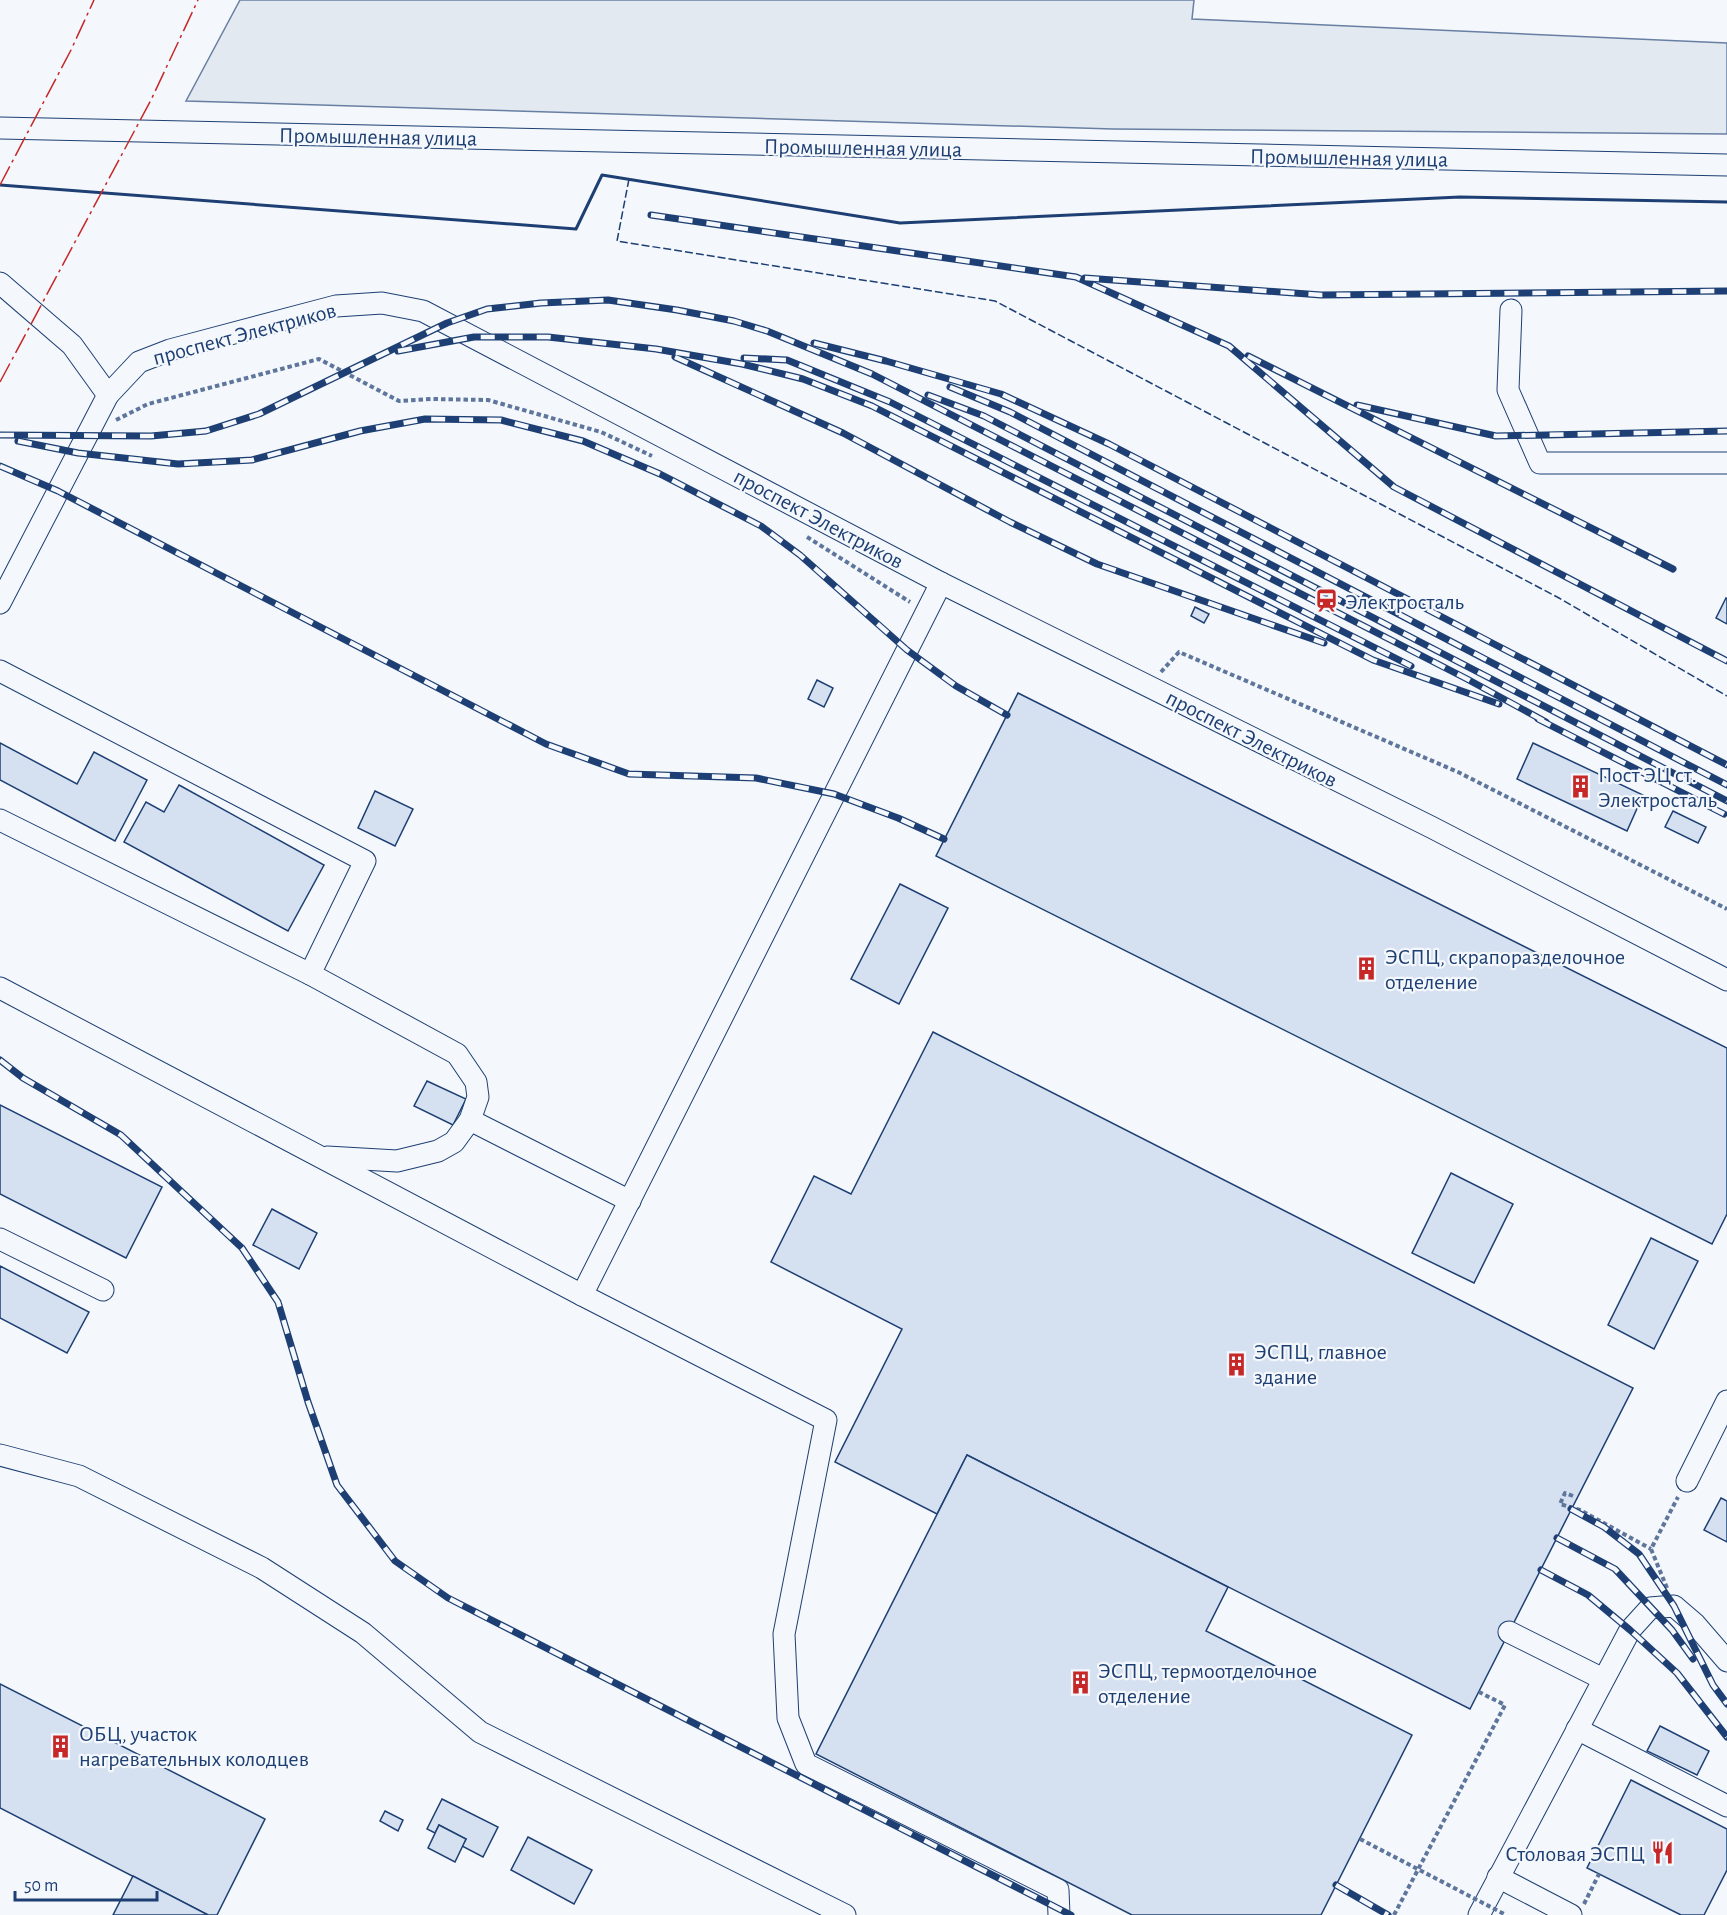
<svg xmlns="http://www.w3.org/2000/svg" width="1727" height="1915" viewBox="0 0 1727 1915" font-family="'Alegreya Sans',sans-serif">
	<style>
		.green { fill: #e3e9f0; stroke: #687fa3; stroke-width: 1.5 }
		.building { fill: #d5e0f0; stroke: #1d3f73; stroke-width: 1.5 }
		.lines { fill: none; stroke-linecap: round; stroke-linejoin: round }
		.minor-casing { stroke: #1d3f73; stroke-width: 23 }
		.path { stroke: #5e769c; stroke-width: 4; stroke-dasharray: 4.5 3; stroke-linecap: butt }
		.minor { stroke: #f4f7fb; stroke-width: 21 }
		.rail-casing { stroke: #1d3f73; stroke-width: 7 }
		.rail { stroke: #f4f7fb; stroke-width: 4.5; stroke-dasharray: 14; stroke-linecap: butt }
		.path-bridge { stroke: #5e769c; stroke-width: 4; stroke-dasharray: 4.5 3; stroke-linecap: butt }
		.fence { stroke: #1d3f73; stroke-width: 1.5; stroke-dasharray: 8 3; stroke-linecap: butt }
		.wall { stroke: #1d3f73; stroke-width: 3 }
		.power { stroke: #c62828; stroke-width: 1.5; stroke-dasharray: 21 4.5 3 4.5; stroke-linecap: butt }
		.labels { text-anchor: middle; stroke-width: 4.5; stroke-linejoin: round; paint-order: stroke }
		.street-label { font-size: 22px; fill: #1d3f73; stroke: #f4f7fb }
		.poi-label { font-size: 22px; fill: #1d3f73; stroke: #f4f7fb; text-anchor: start }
	</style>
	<rect width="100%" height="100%" fill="#f4f7fb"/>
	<path class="green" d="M240,0H1194L1192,19L1727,43V134L1113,129L186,101Z"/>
	<g class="building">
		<path d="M1726,598L1727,599V624L1716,618Z"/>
		<path d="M1195,607L1209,614L1204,623L1191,616Z"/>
		<path d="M817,680L833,688L824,707L808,699Z"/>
		<path d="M1018,693L1727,1048V1214L1712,1244L936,856Z"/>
		<path d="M0,743L77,784L94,752L147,780L115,841L0,780Z"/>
		<path d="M1533,743L1643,795L1627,831L1517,779Z"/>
		<path d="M179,785L324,865L288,931L124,842L146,802L164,812Z"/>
		<path d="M375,791L413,809L395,846L358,828Z"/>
		<path d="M1673,811L1706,827L1698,843L1665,827Z"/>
		<path d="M900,884L948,908L899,1004L851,979Z"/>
		<path d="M933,1032L1633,1388L1470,1709L967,1455L937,1514L835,1462L902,1329L771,1262L814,1176L851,1194Z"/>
		<path d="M427,1081L466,1099L453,1125L414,1106Z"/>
		<path d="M0,1105L162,1187L126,1258L0,1194Z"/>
		<path d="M1451,1173L1513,1204L1474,1283L1412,1253Z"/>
		<path d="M272,1209L317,1233L299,1269L253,1245Z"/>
		<path d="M1651,1238L1698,1261L1654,1349L1608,1325Z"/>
		<path d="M0,1266L89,1312L67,1353L0,1318Z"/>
		<path d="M967,1455L1228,1587L1206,1631L1412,1735L1321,1915H1132L816,1754Z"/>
		<path d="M1721,1498L1727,1501V1542L1704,1530Z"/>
		<path d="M0,1684L265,1819L217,1915H208L0,1808Z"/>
		<path d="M1660,1726L1709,1751L1697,1775L1647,1751Z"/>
		<path d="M1631,1780L1727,1829V1870L1704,1915H1681L1587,1868Z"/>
		<path d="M442,1799L498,1827L483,1857L462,1846L466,1839L439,1825L435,1833L427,1829Z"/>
		<path d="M385,1811L403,1820L398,1831L380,1821Z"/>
		<path d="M439,1825L466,1839L455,1862L428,1848Z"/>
		<path d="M528,1837L592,1870L574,1904L511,1870Z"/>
		<path d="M133,1876L208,1915H113Z"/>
	</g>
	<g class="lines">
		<defs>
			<g id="minor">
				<path d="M0,128L1727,165"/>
				<path d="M0,283L72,345L108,395"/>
				<path d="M1511,310L1508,390L1540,463H1727"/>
				<path d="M0,603L108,395L139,362L170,350L336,306L382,303L423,311L941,583L1431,827L1727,980"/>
				<path d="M0,671L365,861L310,974L457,1054L476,1082L478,1097L470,1120L454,1142L438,1151L397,1161L327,1157"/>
				<path d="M0,820L310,974"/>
				<path d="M0,988L582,1295L826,1420L784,1634L788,1718L806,1764L1058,1890L1059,1915"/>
				<path d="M470,1120L630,1201"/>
				<path d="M0,1239L103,1290"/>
				<path d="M582,1295L941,583"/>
				<path d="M0,1455L79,1476L262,1568L363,1633L480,1732L845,1915"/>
				<path d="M1687,1481L1727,1401"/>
				<path d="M1509,1632L1603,1679"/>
				<path d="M1577,1729L1727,1806"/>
				<path d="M1498,1877L1571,1915"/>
				<path d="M1479,1915L1630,1630L1650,1608L1674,1606L1695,1624L1727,1661"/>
			</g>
		</defs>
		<use href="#minor" class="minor-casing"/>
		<g class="path">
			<path d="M116,420L148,404L319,359L399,401L432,399L488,400L601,432L652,456"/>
			<path d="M807,537L910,602"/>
			<path d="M1161,672L1179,652L1458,772L1727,909"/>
			<path d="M1573,1496L1565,1493L1560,1504L1580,1510L1651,1549"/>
			<path d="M1667,1588L1651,1549L1678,1497"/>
			<path d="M1584,1904L1599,1874"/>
			<path d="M1394,1915L1505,1705L1479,1692"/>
		</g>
		<use href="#minor" class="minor"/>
		<defs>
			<g id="rail">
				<path d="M651,215L1076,277L1229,346L1394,487L1727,661"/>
				<path d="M1085,278L1321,295L1727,291"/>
				<path d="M814,343L886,361L1001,394L1109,444L1727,765"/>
				<path d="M398,351L474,337H548L656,349L742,364L803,379L872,406L1373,660L1499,704"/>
				<path d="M1248,356L1673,569"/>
				<path d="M675,357L843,433L1010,522L1097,564L1324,643"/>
				<path d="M744,358L787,360L890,402L1411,666"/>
				<path d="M950,387L1010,412L1727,785"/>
				<path d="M928,395L984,416L1727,801"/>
				<path d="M1357,405L1496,436L1727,431"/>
				<path d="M0,435L151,436L206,431L259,414L447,323L487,309L541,303L608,300L677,310L734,321L767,331L872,374L1467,679L1546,722"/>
				<path d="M18,441L78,453L178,464L252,460L360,431L425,419L501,420L583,441L660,474L761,526L800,555L907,650L956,686L1007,715"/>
				<path d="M0,466L58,491L546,744L629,774L756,778L834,794L898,818L944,839"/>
				<path d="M1538,719L1724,814"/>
				<path d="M0,1060L23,1078L121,1135L242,1248L278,1302L308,1402L337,1485L395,1561L448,1598L1071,1915"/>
				<path d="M1571,1509L1604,1527L1639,1554L1674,1606L1713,1685L1727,1704"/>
				<path d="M1557,1538L1615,1569L1672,1630L1693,1659"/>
				<path d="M1541,1570L1588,1595L1630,1630L1677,1673L1727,1737"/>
				<path d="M1336,1885L1388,1915"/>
			</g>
		</defs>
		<use href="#rail" class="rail-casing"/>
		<use href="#rail" class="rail"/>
		<path class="path-bridge" d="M1360,1839L1506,1915"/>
		<path class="fence" d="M629,179L617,241L995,301L1559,598L1727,696"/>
		<path class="wall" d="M0,185L576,229L602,175L900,223L1460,197L1727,202"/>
		<g class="power">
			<path d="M0,185L71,50L94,0"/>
			<path d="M0,382L151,100L198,0"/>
		</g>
	</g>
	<defs>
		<symbol id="station-bare" viewBox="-9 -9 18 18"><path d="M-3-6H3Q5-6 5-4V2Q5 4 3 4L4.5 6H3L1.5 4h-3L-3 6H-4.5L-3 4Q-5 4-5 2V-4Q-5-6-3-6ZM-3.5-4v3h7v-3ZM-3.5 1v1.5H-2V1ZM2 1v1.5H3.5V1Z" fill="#c62828" stroke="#f4f7fb" stroke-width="2.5" paint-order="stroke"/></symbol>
		<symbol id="building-bare" viewBox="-9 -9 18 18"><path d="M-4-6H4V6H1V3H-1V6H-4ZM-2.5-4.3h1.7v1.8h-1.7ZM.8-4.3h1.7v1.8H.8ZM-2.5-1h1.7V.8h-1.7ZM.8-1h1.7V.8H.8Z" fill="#c62828" stroke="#f4f7fb" stroke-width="2.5" paint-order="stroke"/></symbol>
		<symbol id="restaurant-bare" viewBox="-9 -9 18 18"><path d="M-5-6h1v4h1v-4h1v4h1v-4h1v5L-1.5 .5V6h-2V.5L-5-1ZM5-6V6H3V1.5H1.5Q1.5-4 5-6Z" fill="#c62828" stroke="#f4f7fb" stroke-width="2.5" paint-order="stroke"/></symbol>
	</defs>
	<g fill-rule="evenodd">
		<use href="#station-bare" x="1310" y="584" width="33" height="33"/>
		<use href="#building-bare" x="1564" y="770" width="33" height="33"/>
		<use href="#building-bare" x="1350" y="952" width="33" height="33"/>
		<use href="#building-bare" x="1220" y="1348" width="33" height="33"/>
		<use href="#building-bare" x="1064" y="1666" width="33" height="33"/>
		<use href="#building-bare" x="44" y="1730" width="33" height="33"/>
		<use href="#restaurant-bare" x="1646" y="1836" width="33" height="33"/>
	</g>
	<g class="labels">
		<g class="street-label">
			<text transform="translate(378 136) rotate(1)" y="8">Промышленная улица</text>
			<text transform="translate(863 147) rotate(1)" y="8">Промышленная улица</text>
			<text transform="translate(1349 157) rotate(1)" y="8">Промышленная улица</text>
			<text transform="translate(244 333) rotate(-15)" y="8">проспект Электриков</text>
			<text transform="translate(819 518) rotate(28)" y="8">проспект Электриков</text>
			<text transform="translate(1252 738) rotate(27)" y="8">проспект Электриков</text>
		</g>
		<g class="poi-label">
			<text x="1345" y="609">Электросталь</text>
			<text x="1598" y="782">Пост ЭЦ ст.<tspan x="1598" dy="25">Электросталь</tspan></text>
			<text x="1385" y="964">ЭСПЦ, скрапоразделочное<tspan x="1385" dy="25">отделение</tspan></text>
			<text x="1254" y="1359">ЭСПЦ, главное<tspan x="1254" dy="25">здание</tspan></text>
			<text x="1098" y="1678">ЭСПЦ, термоотделочное<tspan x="1098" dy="25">отделение</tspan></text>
			<text x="79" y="1741">ОБЦ, участок<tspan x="79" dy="25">нагревательных колодцев</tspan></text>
			<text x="1645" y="1861" text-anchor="end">Столовая ЭСПЦ</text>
		</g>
	</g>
	<path d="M15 1891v9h142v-9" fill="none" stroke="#1d3f73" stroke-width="3"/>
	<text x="24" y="1891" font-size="18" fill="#1d3f73" stroke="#f4f7fb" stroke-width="4.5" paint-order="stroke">50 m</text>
</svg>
